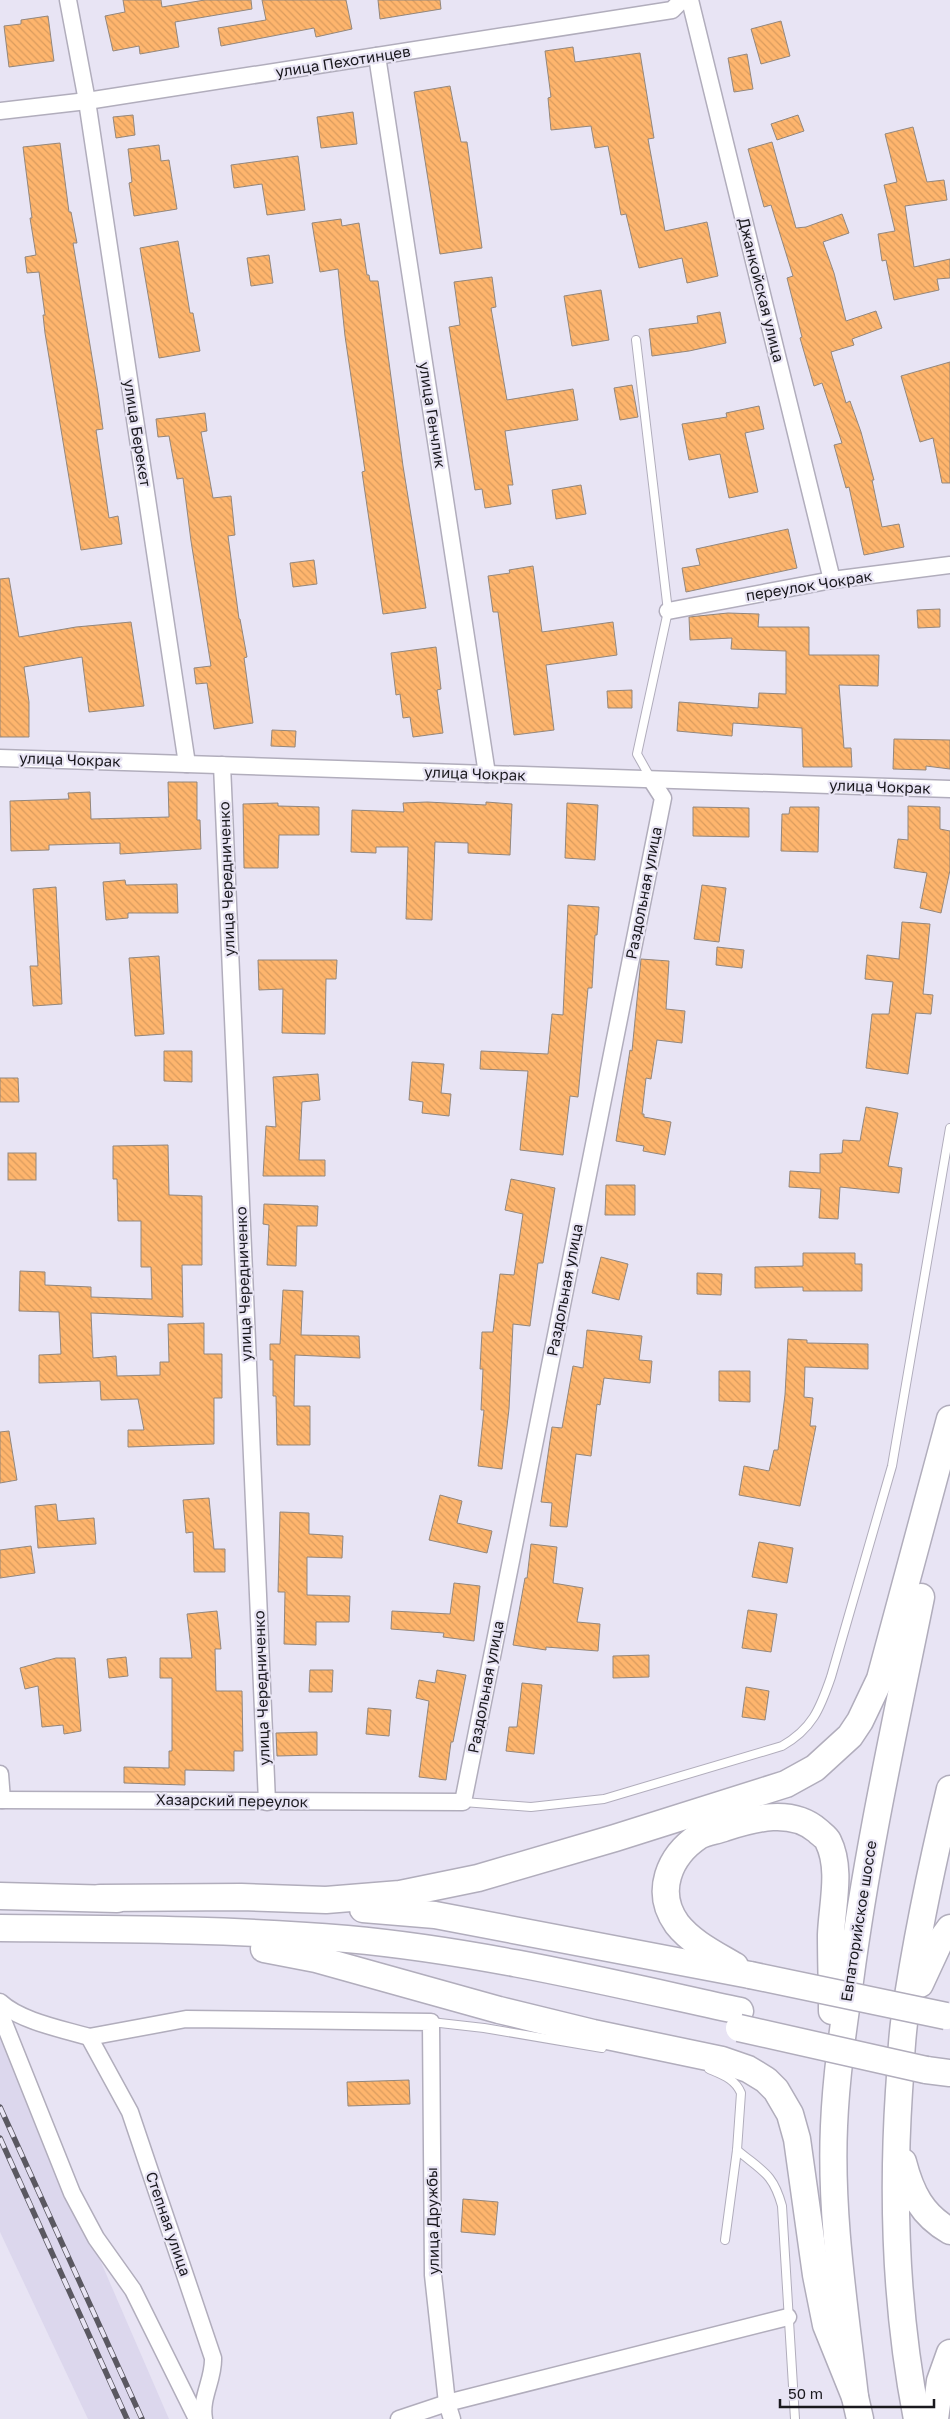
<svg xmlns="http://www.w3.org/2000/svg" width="950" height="2419" viewBox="0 0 950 2419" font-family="'Golos Text',sans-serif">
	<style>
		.built { fill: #dcd7ed }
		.building { fill: url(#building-back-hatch); stroke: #93877d }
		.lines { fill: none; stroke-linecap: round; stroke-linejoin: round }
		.lane-casing { stroke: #b1adbc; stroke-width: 10 }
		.street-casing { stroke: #b1adbc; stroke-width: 19 }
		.primary-casing { stroke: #b1adbc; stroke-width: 29 }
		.lane { stroke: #fff; stroke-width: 8 }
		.street { stroke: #fff; stroke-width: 16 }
		.primary { stroke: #fff; stroke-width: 26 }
		.rail-casing { stroke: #5a5861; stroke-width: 5.5 }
		.rail { stroke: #e8e4f4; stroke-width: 4; stroke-dasharray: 11; stroke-linecap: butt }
		.primary-bridge-casing { stroke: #b1adbc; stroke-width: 29; stroke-linecap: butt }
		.primary-bridge { stroke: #fff; stroke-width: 26 }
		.labels { text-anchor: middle; stroke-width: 4.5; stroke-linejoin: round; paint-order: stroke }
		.street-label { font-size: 15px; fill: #1a191e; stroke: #e8e4f4 }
	</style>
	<defs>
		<pattern id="building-back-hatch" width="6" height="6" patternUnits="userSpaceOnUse" patternTransform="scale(1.25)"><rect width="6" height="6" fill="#feb56d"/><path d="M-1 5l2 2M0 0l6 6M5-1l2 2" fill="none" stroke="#d99b5e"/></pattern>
	</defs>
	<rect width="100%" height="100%" fill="#e8e4f4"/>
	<path class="built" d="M0,2038L58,2163L169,2419H88L0,2232Z"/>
	<g class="building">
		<path d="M123,0H161L162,7L205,0H251L252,9L175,22L179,47L140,54L139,46L113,51L105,16L125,12Z"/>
		<path d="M262,0H346L352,29L316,37L314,28L221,46L218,28L266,20Z"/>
		<path d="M378,0H440L441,9L380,19Z"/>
		<path d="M48,16L54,61L9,67L4,26L21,24V20Z"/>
		<path d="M781,21L790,56L761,64L751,29Z"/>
		<path d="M573,47L575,62L640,53L654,138L648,139L665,231L707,222L718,276L687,283L682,258L639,268L626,214L621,215L608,146L595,148L591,126L551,130L548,98L551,97L545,51Z"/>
		<path d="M747,54L753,89L734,92L728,58Z"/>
		<path d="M450,86L461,142H467L482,248L440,254L414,92Z"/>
		<path d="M353,112L357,144L321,148L317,117Z"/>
		<path d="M133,115L135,135L116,138L113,117Z"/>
		<path d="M798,115L804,131L777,140L771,124Z"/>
		<path d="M913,127L927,182L944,180L947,200L905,206L914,267L950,259V278L937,279L939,290L894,300L886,260L882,261L878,234L895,231L884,185L897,182L885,134Z"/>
		<path d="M772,142L796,228L806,227L842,214L849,233L823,242L834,273L846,321L876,311L882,328L852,339L854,345L831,352L846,403L850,401L861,432L874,480H872L882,527L899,524L904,547L864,555L849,487L846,488L834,445L842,443L822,383L814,386L800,338L802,337L787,278L793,276L771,205L764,207L748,149Z"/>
		<path d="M60,143L69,212H71L77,243H73L98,393L103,429L96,430L109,518L118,516L122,544L81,550L45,333L43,315H45L39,272L27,273L25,257L36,255L30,218H32L23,147Z"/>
		<path d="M159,145L161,161L169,160L177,209L134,216L129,183L132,182L128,149Z"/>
		<path d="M298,156L305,210L267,215L262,184L234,188L231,165Z"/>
		<path d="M341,219L342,226L359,223L367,275H369L370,281H378L403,466L426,608L383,614L362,472L365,471L345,336L338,269L320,272L312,223Z"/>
		<path d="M178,241L190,313H193L200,351L159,358L140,248Z"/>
		<path d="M269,255L273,283L251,286L247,258Z"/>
		<path d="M492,277L496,307L491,308L507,400L573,389L578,420L505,431L513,485H508L511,504L485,508L482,489L475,490L449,327L460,325L454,282Z"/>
		<path d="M601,290L609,340L572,346L564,296Z"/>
		<path d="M720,312L726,343L689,351L652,356L649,329L698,323L697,316Z"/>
		<path d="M950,362V483H942L933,438L920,442L901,376Z"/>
		<path d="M632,385L638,417L620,420L614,388Z"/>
		<path d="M759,406L764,429L745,433L758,492L729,498L720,454L689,460L682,424L727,417L726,413Z"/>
		<path d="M205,413L207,431L201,432L213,498L231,496L235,535L228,536L239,619H240L247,657L244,658L253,723L214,729L207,683L196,684L194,668L211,666L191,541L183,478L177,479L169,436L158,437L156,419Z"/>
		<path d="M581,485L586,514L556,519L552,490Z"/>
		<path d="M788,529L797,568L686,592L682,568L700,565L696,549Z"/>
		<path d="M314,560L317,584L293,587L290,563Z"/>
		<path d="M533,566L542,632L613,622L617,655L546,665L554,730L514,735L498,612H493L488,576L510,573L509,570Z"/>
		<path d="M9,578L19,637L76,627L131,622L144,706L89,712L82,657L24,667L29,702V737H0V579Z"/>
		<path d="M940,609V627L918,628L917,610Z"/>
		<path d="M728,613L759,614L758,627H809V655H879L878,686L839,685L844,748H851L852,767H803L802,728L733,723L732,736L677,731L679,702L758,708L759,693L786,694V651L731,649L732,638L690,640L689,617Z"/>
		<path d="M436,647L441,689L437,690L443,733L413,737L410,717L403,718L400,694L396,695L391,653Z"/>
		<path d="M632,690V708H608L607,691Z"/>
		<path d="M272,730L296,731L295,747L271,746Z"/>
		<path d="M894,739L950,740V769L926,766V770L893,769Z"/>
		<path d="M168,782H197V820H200L201,849L120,854V843L49,845V850L11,851L10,801L69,799L68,793L90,792L91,819L169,817Z"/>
		<path d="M427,802L486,805V802L512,804L510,855L468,853V843L435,842L432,920L406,919L408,847H376V853L351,852L352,810L404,812L403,803Z"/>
		<path d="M278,803V806L319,807V835H279L278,868H244L243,804Z"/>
		<path d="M567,803L598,805L595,860L565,858Z"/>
		<path d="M908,806L940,807V829L950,831V870L941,913L920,908L927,873L894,868L898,839L908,840Z"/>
		<path d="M693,807L749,808V837L693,836Z"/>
		<path d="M790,807H819L818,852L781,851L782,814H789Z"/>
		<path d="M125,880L126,885L177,884L178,913H128V918L106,920L103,882Z"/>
		<path d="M702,885L726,888L719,942L694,939Z"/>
		<path d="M56,887L62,1004L33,1006L30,966H38L33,889Z"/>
		<path d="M568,905L599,907L597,935H595L592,988H588L578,1097L570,1096L563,1155L520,1150L528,1071L480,1069L481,1051L548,1054L552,1014L563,1015Z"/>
		<path d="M902,922L930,924L923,994L933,995L931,1014L916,1013L908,1074L866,1068L872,1014H889L893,982L865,979L867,955L899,959Z"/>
		<path d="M717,947L744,950L742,968L716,965Z"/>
		<path d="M159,956L164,1034L135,1036L129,958Z"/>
		<path d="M641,959L669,961L666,1009L685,1011L682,1043L657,1040L651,1079L646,1078L642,1114H644V1117L671,1122L665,1155L643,1151L644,1146L616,1141L630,1050L632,1051Z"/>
		<path d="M258,960H337L336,979H326L325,1034L282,1033L283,989L259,990Z"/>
		<path d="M164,1051H192V1082L164,1081Z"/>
		<path d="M412,1062L444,1064L441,1093L451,1094L449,1116L422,1113L423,1102L409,1100Z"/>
		<path d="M318,1074L320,1100L302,1102L299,1160H325V1176H263L266,1126L276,1127L273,1077Z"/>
		<path d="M0,1078H18L19,1102H0Z"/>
		<path d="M866,1107L898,1113L888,1166L902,1168L899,1193L840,1187L838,1219L819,1218L821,1189L789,1187L790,1171L820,1173V1154L842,1153L843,1140L860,1141Z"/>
		<path d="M168,1145L169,1195L202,1196V1265H182L183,1317L91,1313L93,1358L116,1356L117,1376L160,1375V1362H169L168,1324L204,1323V1354H222V1398H214V1444L128,1447V1430H144L138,1399L101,1400L100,1381L39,1383V1355L61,1354L59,1312L19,1311L20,1271L45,1272V1285L91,1287V1297L152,1299L151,1267H141V1221H118L117,1179H113V1146Z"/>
		<rect x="8" y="1153" width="28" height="27"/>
		<path d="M511,1179L555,1188L543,1263H538L530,1326L513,1324L509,1409L502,1469L478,1466L484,1410H481L483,1369H480L482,1332H493L500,1274L514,1275L523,1214L505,1210Z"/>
		<path d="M606,1185H635V1215H605Z"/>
		<path d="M264,1204L318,1206L317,1226H297L296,1266L267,1265L269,1225L263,1224Z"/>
		<path d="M803,1253H855V1264H862V1291H803V1287L755,1288V1267L803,1266Z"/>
		<path d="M601,1257L628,1264L619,1300L592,1293Z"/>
		<path d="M697,1273L722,1274L721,1295L697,1294Z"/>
		<path d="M283,1290L303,1291L301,1335L359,1336L360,1358L295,1355L294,1406H310V1445H277L276,1396H273V1360H270V1344H280Z"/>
		<path d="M587,1330L642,1336L639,1360L652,1361L650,1383L604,1378L600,1405L597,1404L591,1456L576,1454L567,1527L550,1526L552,1503L541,1502L552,1427L562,1428L573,1366L583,1368Z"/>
		<path d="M788,1339L807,1340V1343L868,1344V1369L805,1367L804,1397L813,1398L810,1426H816L800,1506L739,1495L744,1466L769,1471L774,1450H778L785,1395Z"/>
		<path d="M719,1371H750V1402L719,1401Z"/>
		<path d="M9,1431L17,1480L0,1483V1432Z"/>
		<path d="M440,1495L462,1501L457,1523L492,1531L487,1553L429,1540Z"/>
		<path d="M209,1498L214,1549H225V1572H194L193,1532L186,1533L183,1500Z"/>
		<path d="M56,1504L58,1521L94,1518L96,1544L38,1548L35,1506Z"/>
		<path d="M280,1512L309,1513V1534L343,1536L342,1558L307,1557V1595L350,1596L349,1622H316V1645L284,1644L285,1592H278Z"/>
		<path d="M759,1542L793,1548L787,1583L752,1577Z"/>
		<path d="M531,1544L557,1547L553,1583L583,1588L577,1622L600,1624L598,1651L546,1647V1650L513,1645L525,1578H527Z"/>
		<path d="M31,1546L35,1573L0,1578V1550Z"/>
		<path d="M454,1583L480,1586L474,1641L443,1637L444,1633L391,1629L392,1611L450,1614Z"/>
		<path d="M748,1610L777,1614L771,1652L742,1648Z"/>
		<path d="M217,1611L221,1649H215L216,1691H242L243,1751H234V1771L185,1770V1785L124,1783V1767L169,1768V1751H172V1678H160V1658H192L187,1614Z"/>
		<path d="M649,1655V1677L613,1678V1656Z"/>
		<path d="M126,1657L128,1676L109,1678L107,1659Z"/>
		<path d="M56,1658H75L81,1731L64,1734L63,1725L42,1727L38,1686L25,1689L20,1668Z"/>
		<path d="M310,1670H333L332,1692H309Z"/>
		<path d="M437,1670L466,1675L453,1742H451L446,1780L419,1777L429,1701L416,1698L419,1680L435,1683Z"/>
		<path d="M522,1683L542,1685L534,1754L506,1751L509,1727H517Z"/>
		<path d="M746,1687L769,1691L765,1720L742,1717Z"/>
		<path d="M368,1708L391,1710L389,1736L366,1734Z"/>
		<path d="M317,1732V1755L277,1756L276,1733Z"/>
		<path d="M409,2080L410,2104L348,2106L347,2082Z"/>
		<path d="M463,2199L498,2202L495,2235L461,2232Z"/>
	</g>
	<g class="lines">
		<defs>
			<g id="lane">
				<path d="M636,340L668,611L637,754L651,779"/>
				<path d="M463,1802L531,1807L604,1799L782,1746C812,1729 820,1709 831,1677L892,1466L950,1128"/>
				<path d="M431,2022L484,2028L602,2048"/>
				<path d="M709,2069C723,2075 735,2079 741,2093L737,2150L725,2240"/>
				<path d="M737,2150C762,2171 773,2173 782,2206L795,2419"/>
			</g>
			<g id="street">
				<path d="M68,0L87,101L187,764"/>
				<path d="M690,0L832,580"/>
				<path d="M377,56L487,774"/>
				<path d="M0,111L87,101L672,10L682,0"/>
				<path d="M668,611L832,580L950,565"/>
				<path d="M0,758L950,789"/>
				<path d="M222,765L267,1802"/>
				<path d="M0,1774L2,1800"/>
				<path d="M0,1800L463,1802L663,798L652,781"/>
				<path d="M0,2002C20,2021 62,2029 89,2037"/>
				<path d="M0,2013L72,2193L96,2238L133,2290L197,2419"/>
				<path d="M89,2037L186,2019L431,2022L433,2275L447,2403L452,2419"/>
				<path d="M89,2037L130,2112L213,2358C214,2379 200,2398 204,2419"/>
				<path d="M399,2419L447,2403L788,2317"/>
			</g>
			<g id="primary">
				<path d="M0,1896L117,1899"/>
				<path d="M100,1898L241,1897L326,1900L400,1894L478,1878L615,1838L786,1784L815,1768L850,1736L860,1721L880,1679L950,1419"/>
				<path d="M363,1909L435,1915L750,1975"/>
				<path d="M0,1928C115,1929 232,1929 347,1939C480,1951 611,1983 740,2011"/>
				<path d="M264,1949L316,1959L499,2010L593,2033L722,2060L748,2069L766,2080L776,2090L790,2114L797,2139L816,2275L826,2325L855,2397L860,2419"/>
				<path d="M735,1966C715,1954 692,1943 677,1924C654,1892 669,1856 699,1836C706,1832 716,1831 724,1828C754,1818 792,1808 818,1831C821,1834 826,1837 828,1841C842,1869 832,1905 831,1935C831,1960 832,1986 832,2011"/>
				<path d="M920,1984L939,1943L950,1928"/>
				<path d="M926,2070L950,2073"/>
				<path d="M903,2162C911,2193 922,2215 950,2231"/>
				<path d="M855,2397C845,2308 830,2217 834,2126C836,2077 843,2029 850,1981C867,1852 895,1725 921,1597"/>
				<path d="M917,2419C896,2312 892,2200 899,2091C901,2066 901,2041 905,2016C916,1940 932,1864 950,1789"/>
				<path d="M935,2419L940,2381L950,2353"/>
			</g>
		</defs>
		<use href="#lane" class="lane-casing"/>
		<use href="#street" class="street-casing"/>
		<use href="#primary" class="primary-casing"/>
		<use href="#lane" class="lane"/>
		<use href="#street" class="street"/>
		<use href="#primary" class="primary"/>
		<defs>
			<g id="rail">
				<path d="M0,2107L142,2419"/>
				<path d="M0,2138L127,2419"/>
			</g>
		</defs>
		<use href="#rail" class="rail-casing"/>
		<use href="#rail" class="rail"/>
		<defs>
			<g id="primary-bridge">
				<path d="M750,1975L946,2016"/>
				<path d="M739,2028L926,2070"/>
			</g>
		</defs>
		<use href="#primary-bridge" class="primary-bridge-casing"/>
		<use href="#primary-bridge" class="primary-bridge"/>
	</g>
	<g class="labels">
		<g class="street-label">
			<text transform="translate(343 62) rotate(-9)" y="5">улица Пехотинцев</text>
			<text transform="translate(761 290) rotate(76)" y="5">Джанкойская улица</text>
			<text transform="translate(432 415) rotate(81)" y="5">улица Генчлик</text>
			<text transform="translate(137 433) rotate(81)" y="5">улица Берекет</text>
			<text transform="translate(809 586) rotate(-9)" y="5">переулок Чокрак</text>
			<text transform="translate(70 760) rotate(2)" y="5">улица Чокрак</text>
			<text transform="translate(475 774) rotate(2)" y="5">улица Чокрак</text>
			<text transform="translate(880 787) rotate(2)" y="5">улица Чокрак</text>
			<text transform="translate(227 879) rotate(-92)" y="5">улица Чередниченко</text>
			<text transform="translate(644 893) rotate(-79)" y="5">Раздольная улица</text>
			<text transform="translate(244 1284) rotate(-92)" y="5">улица Чередниченко</text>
			<text transform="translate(565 1290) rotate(-79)" y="5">Раздольная улица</text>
			<text transform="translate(486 1687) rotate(-79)" y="5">Раздольная улица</text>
			<text transform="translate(262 1688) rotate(-92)" y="5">улица Чередниченко</text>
			<text transform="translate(232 1801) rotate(1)" y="5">Хазарский переулок</text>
			<text transform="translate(859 1921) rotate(-81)" y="5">Евпаторийское шоссе</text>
			<text transform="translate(433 2221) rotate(-91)" y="5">улица Дружбы</text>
			<text transform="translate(168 2224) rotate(71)" y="5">Степная улица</text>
		</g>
	</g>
	<path d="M780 2399v8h154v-8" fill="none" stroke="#1a191e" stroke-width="2.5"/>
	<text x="788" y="2399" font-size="15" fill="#1a191e" stroke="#e8e4f4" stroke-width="4" paint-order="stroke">50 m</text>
</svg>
